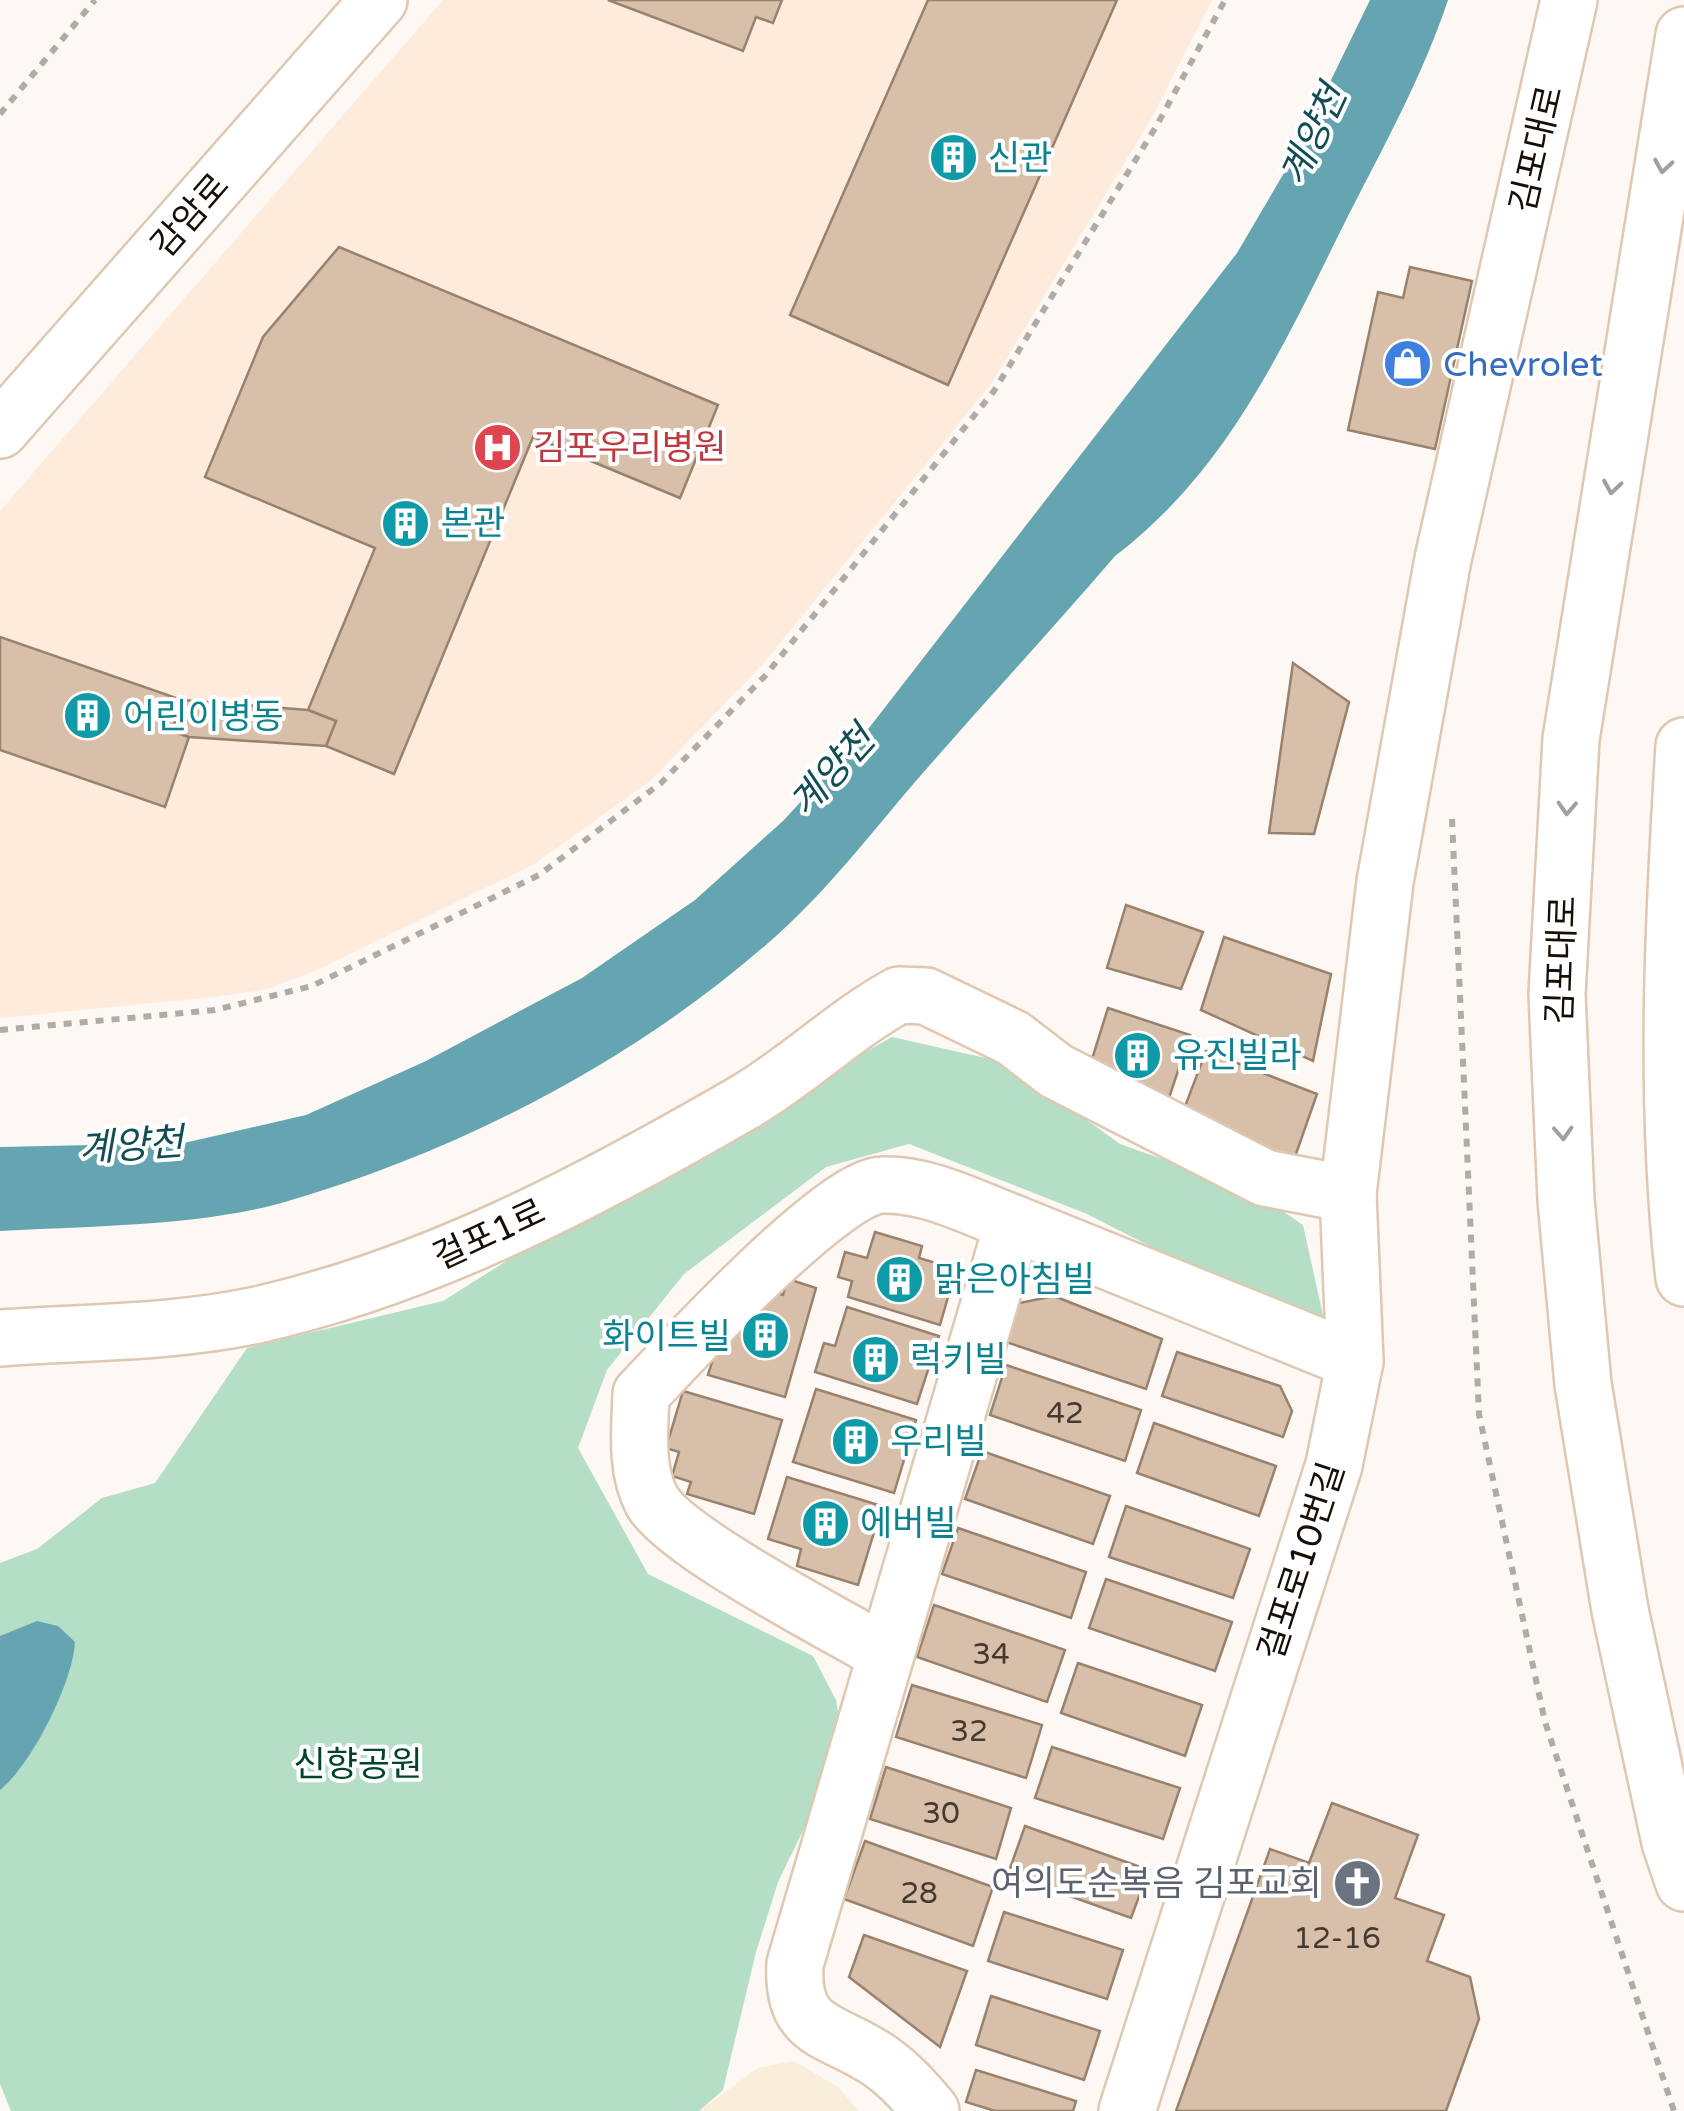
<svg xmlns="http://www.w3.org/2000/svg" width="1684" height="2111" viewBox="0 0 1684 2111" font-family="'Varela Round','Noto Sans KR',sans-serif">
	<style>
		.built { fill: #feebdb }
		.education { fill: #f8eed9 }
		.green { fill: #b5dec6 }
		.water { fill: #65a5b1 }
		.building { fill: #d7bfaa; stroke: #98826e; stroke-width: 2.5 }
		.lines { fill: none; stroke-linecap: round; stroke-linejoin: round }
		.minor-casing { stroke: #dfc8b2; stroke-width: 60 }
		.major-casing { stroke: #dfc8b2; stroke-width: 60 }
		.path { stroke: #b1aba5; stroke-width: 6; stroke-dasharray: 8 8; stroke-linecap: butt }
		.minor { stroke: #fff; stroke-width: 55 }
		.major { stroke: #fff; stroke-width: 55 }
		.oneway { stroke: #a29f9c }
		.labels { text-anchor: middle; stroke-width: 8; stroke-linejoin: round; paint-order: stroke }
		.number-label { font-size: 30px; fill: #463a30 }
		.street-label { font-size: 35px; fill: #160e07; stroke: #fff }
		.culture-label { font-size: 35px; fill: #0d838f; stroke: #fff; text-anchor: start }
		.shop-label { font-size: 35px; fill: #366cbe; stroke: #fff; text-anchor: start }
		.health-label { font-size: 35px; fill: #be3a42; stroke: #fff; text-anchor: start }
		.park-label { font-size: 35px; fill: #004429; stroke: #fff }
		.worship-label { font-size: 35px; fill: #5b616d; stroke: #fff; text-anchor: end }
		.water-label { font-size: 38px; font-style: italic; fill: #124c55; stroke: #fff }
	</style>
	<rect width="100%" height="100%" fill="#fdf8f3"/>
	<path class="built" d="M443,0H1212L1151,119L991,384L762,665L650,781L534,864L315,971L264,990L214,997L0,1018V511Z"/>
	<path class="education" d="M794,2061L838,2087L859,2111H699L758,2068Z"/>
	<path class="green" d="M892,1037L1008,1063L1120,1144L1255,1192L1303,1225L1324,1320L1298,1322L1087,1214L909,1144L826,1167L684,1274L607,1370L578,1448L648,1574L813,1656L836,1700L841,1730L835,1765L778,1882L756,1952L723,2090L699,2111H11L0,2084V1563L37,1549L102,1498L155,1483L247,1348L443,1301L630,1183Z"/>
	<g class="water">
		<path d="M1370,0H1448C1423,75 1385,144 1349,214C1286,340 1230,469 1115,556C1049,633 981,706 915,782C867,838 823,896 767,944C632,1062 458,1152 285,1202C202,1226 87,1226 0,1231V1147L184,1143L306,1115L426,1061L582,978L695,900L783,821L869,728L1237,253L1294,156Z"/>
		<path d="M37,1621L58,1626L75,1642C73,1682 32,1764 0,1790V1636Z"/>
	</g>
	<g class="building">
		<path d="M608,0H782L773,23L756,17L743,51Z"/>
		<path d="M928,0H1117L948,385L790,315Z"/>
		<path d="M339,247L718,405L680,498L533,437L394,774L326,746L336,721L308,710L375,548L205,477L263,337Z"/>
		<path d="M1410,267L1472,281L1435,449L1348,430L1378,292L1403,298Z"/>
		<path d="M0,637L182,700L172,731L189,737L165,807L0,750Z"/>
		<path d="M1293,663L1349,702L1314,834L1269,833Z"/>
		<path d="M182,700L308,710L336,721L326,746L189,737L172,731Z"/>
		<path d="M1126,905L1203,932L1181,989L1107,968Z"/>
		<path d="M1224,937L1331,974L1313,1061L1201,1010Z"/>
		<path d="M1108,1008L1190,1035L1167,1104L1087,1075Z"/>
		<path d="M1206,1051L1317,1094L1290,1171L1178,1125Z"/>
		<path d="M875,1232L922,1246L919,1258L956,1269L940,1325L848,1297L852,1281L838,1277L845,1252L867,1258Z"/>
		<path d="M788,1279L816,1288L785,1397L708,1375L718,1343L726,1346L732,1325L750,1303L765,1307L769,1291L783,1295Z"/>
		<path d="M1054,1296L1162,1339L1146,1389L1006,1342L1019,1303Z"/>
		<path d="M847,1307L939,1336L917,1404L815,1372L824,1343L835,1346Z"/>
		<path d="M1177,1352L1280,1386L1292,1411L1283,1437L1162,1396Z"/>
		<path d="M1006,1365L1141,1410L1125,1461L990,1415Z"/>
		<path d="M816,1389L916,1420L894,1493L793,1462Z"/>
		<path d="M683,1391L782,1420L754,1514L687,1494L691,1482L672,1476L679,1452L666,1448Z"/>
		<path d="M1154,1423L1276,1466L1259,1516L1137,1473Z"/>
		<path d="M982,1451L1110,1496L1093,1544L965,1499Z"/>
		<path d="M787,1477L882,1506L858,1585L797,1566L801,1549L768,1539Z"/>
		<path d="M1126,1506L1250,1549L1233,1598L1109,1557Z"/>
		<path d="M958,1528L1086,1572L1071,1618L942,1574Z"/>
		<path d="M1106,1579L1232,1622L1215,1671L1089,1628Z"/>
		<path d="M934,1605L1065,1650L1047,1702L917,1657Z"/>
		<path d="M1078,1663L1202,1705L1185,1756L1061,1713Z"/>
		<path d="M912,1685L1042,1725L1026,1778L896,1737Z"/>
		<path d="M1052,1747L1180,1788L1163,1839L1035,1798Z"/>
		<path d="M886,1767L1011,1808L996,1859L870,1819Z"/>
		<path d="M1332,1803L1418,1835L1395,1898L1444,1915L1427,1961L1470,1977L1479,2019L1446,2111H1176L1270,1849L1309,1863Z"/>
		<path d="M1025,1826L1149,1870L1131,1918L1008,1874Z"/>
		<path d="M865,1841L993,1887L973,1946L844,1899Z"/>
		<path d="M1004,1912L1123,1950L1107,1999L988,1961Z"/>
		<path d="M864,1935L967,1971L940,2047L849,1977Z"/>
		<path d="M991,1996L1100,2031L1084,2080L976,2045Z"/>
		<path d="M976,2070L1076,2101L1073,2111H995L966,2102Z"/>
	</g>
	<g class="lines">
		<defs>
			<g id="minor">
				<path d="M0,430L379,0"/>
				<path d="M0,1338C85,1332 174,1333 257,1315C430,1276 591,1191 743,1103C798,1071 844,1025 899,995L926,996L1013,1038L1056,1071L1265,1178L1348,1194L1385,882L1443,559L1569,0"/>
				<path d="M886,1654C837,1625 676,1543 652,1501C635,1470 640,1428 641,1394C679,1354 833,1186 882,1185C926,1183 973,1208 1013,1223"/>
				<path d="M931,2111C915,2092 900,2075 880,2061C833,2028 791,2036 795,1964L1013,1223L1355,1361"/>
				<path d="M1127,2111L1334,1465L1355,1361L1348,1194"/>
			</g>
			<g id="major">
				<path d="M1684,35L1571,739L1557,994L1566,1200L1583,1384L1620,1610L1670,1842L1684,1883"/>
				<path d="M1684,746C1673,923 1664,1101 1684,1278"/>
			</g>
		</defs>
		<use href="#minor" class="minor-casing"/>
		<use href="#major" class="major-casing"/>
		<g class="path">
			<path d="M0,114L95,0"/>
			<path d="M1452,819L1479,1414L1545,1722L1674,2111"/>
			<path d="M0,1030L215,1010L312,986L539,875L661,783L765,676L994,391L1157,125L1225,0"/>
		</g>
		<use href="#minor" class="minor"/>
		<use href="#major" class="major"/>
	</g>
	<defs><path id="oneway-chevron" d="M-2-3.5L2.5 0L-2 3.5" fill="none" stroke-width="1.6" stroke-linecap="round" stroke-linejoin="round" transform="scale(2.5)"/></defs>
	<g class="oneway">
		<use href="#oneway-chevron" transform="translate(1663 166) rotate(99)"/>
		<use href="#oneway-chevron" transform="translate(1612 487) rotate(99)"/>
		<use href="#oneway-chevron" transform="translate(1567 808) rotate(93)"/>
		<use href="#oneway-chevron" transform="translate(1563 1133) rotate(87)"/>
	</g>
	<defs>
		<symbol id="building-disc" viewBox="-11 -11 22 22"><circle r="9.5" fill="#0f9aa8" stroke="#fff"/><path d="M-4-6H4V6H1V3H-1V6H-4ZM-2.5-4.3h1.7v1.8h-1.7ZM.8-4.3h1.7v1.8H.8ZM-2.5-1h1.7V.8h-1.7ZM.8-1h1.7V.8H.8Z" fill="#fff"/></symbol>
		<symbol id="shop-disc" viewBox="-11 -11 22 22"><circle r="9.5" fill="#3f7fe0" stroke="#fff"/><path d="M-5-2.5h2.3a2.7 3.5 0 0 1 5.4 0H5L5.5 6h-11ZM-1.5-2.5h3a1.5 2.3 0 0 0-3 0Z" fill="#fff"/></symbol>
		<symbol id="hospital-disc" viewBox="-11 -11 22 22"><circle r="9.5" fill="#e0444e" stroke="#fff"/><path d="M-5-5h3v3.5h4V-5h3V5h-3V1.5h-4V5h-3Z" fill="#fff"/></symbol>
		<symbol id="church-disc" viewBox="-11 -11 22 22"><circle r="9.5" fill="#6b7280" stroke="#fff"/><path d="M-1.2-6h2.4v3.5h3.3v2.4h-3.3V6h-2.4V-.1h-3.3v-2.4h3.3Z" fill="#fff"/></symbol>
	</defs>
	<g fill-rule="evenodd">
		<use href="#building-disc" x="926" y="130" width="55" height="55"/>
		<use href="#shop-disc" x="1380" y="336" width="55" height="55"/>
		<use href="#hospital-disc" x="470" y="420" width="55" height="55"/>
		<use href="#building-disc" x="378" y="496" width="55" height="55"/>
		<use href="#building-disc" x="60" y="688" width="55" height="55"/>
		<use href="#building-disc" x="1110" y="1028" width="55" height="55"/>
		<use href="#building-disc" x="872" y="1252" width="55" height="55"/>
		<use href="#building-disc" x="738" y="1308" width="55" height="55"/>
		<use href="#building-disc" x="848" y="1332" width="55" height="55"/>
		<use href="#building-disc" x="828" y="1414" width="55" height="55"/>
		<use href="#building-disc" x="798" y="1496" width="55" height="55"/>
		<use href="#church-disc" x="1330" y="1856" width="55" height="55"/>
	</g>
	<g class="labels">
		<g class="number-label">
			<text x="1065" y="1423">42</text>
			<text x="991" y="1664">34</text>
			<text x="969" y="1741">32</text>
			<text x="941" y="1823">30</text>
			<text x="919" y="1903">28</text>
			<text x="1337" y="1948">12-16</text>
		</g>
		<g class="street-label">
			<text transform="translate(1536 149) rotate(-77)" y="12">김포대로</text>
			<text transform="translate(190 215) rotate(-49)" y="12">감암로</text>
			<text transform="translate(1561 960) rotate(-88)" y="12">김포대로</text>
			<text transform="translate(489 1234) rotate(-25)" y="12">걸포1로</text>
			<text transform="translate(1301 1561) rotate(-72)" y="12">걸포로10번길</text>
		</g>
		<g class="culture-label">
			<text x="988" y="170">신관</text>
			<text x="441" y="535">본관</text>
			<text x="123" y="728">어린이병동</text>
			<text x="1173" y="1067">유진빌라</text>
			<text x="934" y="1291">맑은아침빌</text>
			<text x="731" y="1348" text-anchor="end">화이트빌</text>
			<text x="910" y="1371">럭키빌</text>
			<text x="890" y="1453">우리빌</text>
			<text x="860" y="1535">에버빌</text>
		</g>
		<g class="shop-label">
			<text x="1443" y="376">Chevrolet</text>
		</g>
		<g class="health-label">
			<text x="533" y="459">김포우리병원</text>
		</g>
		<g class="park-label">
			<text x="358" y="1776">신향공원</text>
		</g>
		<g class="worship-label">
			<text x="1322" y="1895">여의도순복음 김포교회</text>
		</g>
		<g class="water-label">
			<text transform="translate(1313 135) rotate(-65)" y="13">계양천</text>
			<text transform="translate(832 771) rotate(-48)" y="13">계양천</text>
			<text transform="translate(131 1145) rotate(-4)" y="13">계양천</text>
		</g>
	</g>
</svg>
